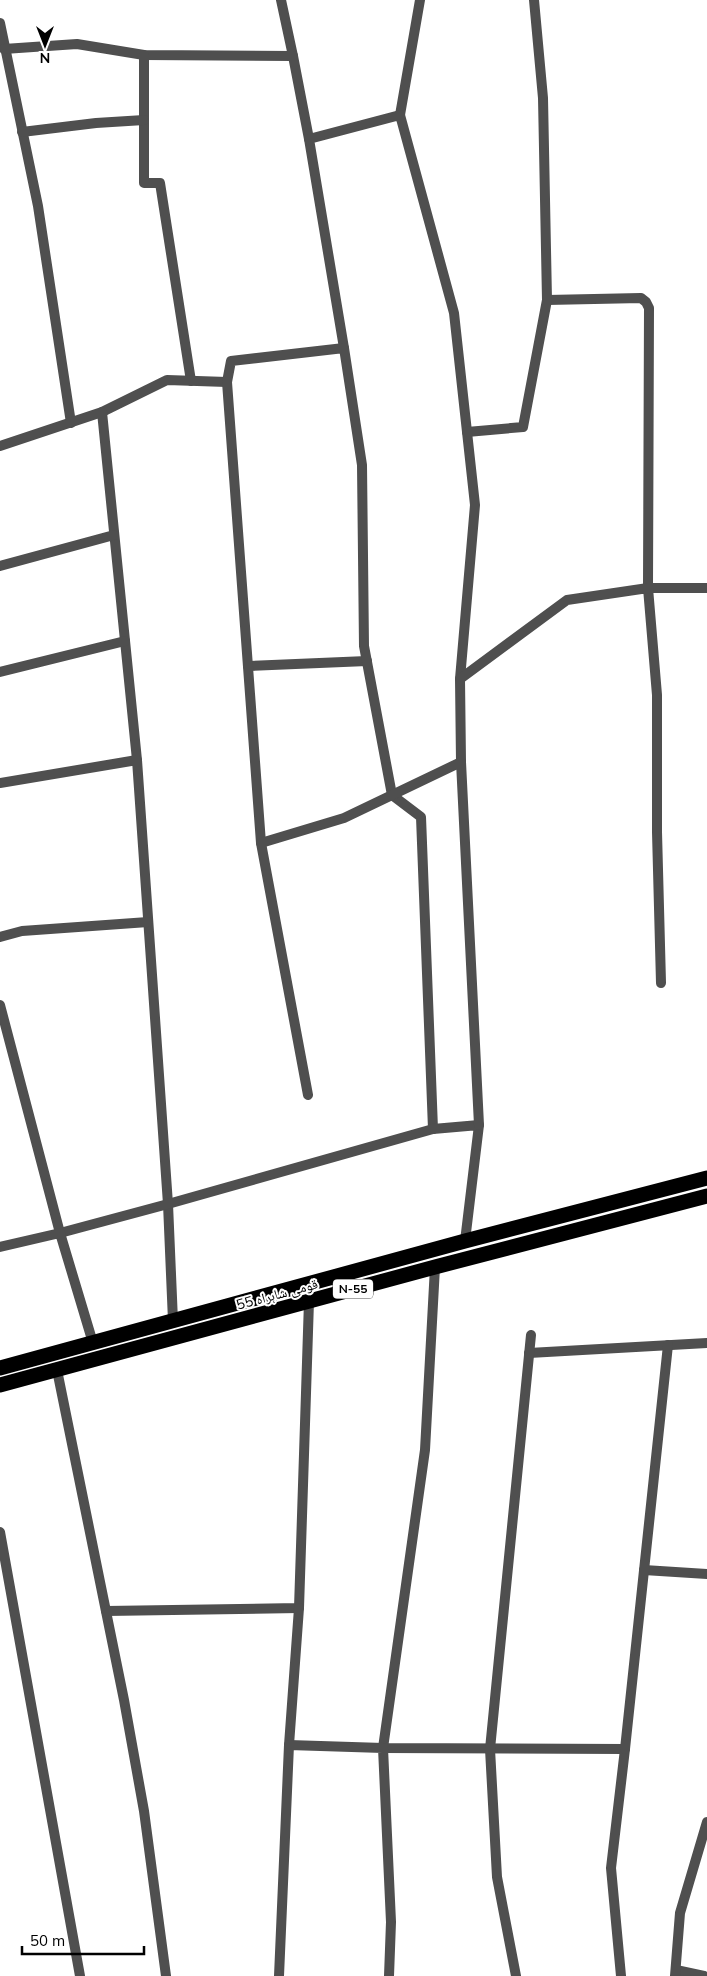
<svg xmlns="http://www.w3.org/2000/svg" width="707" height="1976" viewBox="0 0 707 1976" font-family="Mulish,'Noto Naskh Arabic',sans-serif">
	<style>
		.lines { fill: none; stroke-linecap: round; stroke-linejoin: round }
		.street { stroke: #4f4f4f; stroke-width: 10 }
		.highway { stroke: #000; stroke-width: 15 }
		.labels { text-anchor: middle; stroke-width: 4; stroke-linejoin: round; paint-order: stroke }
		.shield { fill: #fff; stroke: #4c4c4c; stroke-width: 1 }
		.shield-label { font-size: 12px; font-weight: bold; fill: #000 }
		.street-label { font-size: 14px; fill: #000; stroke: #fff }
	</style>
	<rect width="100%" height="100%" fill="#fff"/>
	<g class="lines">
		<g class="street">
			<path d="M281,0L293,56"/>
			<path d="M0,23L38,206L71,423"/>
			<path d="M4,49L77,44L144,55L293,56L309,139"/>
			<path d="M144,55V183H160L191,381"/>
			<path d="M400,115L420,0"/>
			<path d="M22,132L96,123L144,120"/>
			<path d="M547,300L641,298L646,302L649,308L648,588H707"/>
			<path d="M344,348L309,139L400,115L454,313L475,505L460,679"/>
			<path d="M102,412L167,380L227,382"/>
			<path d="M467,432L523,427L547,300L543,98L534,0"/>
			<path d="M0,446L102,412L137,760"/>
			<path d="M0,566L114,535"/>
			<path d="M248,666L367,661"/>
			<path d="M0,672L125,641"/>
			<path d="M461,762L460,679L567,600L648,588L657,695V832L661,983"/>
			<path d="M0,783L137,760L168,1204L173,1321"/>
			<path d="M261,843L227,382L231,361L344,348L362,465L364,646L392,795L421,817L433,1129"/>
			<path d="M0,937L22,931L148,922"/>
			<path d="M0,1005L60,1233L168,1204L433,1129L479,1125L465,1241"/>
			<path d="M308,1095L261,843L344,818L461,762L479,1125"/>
			<path d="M0,1247L60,1233L93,1343"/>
			<path d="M435,1267L425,1450L383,1748L625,1749L611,1868L621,1976"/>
			<path d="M529,1353L707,1343"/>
			<path d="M57,1370L124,1700L144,1811L166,1976"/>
			<path d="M0,1532L80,1976"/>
			<path d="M644,1570L707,1574"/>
			<path d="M106,1611L299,1608L309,1301"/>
			<path d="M289,1745L299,1608"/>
			<path d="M625,1749L668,1345"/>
			<path d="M676,1970L704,1976"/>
			<path d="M279,1976L289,1745L383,1748L391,1922L389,1976"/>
			<path d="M516,1976L497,1877L490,1749L531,1335"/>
			<path d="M675,1976L680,1913L707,1822"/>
		</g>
		<g class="highway">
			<path d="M0,1368L465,1241L707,1178"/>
			<path d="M0,1385L435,1267L707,1196"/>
		</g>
	</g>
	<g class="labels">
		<rect class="shield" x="333" y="1279.5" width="40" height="19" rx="4"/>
		<g class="shield-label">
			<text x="353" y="1293">N-55</text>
		</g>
		<g class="street-label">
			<text transform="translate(277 1294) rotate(-15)" y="5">قومی شاہراہ 55</text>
		</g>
	</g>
	<g transform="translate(45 45) rotate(180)" stroke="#ffffff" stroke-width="4" paint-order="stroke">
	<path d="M0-4L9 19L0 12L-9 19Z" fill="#000000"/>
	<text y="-8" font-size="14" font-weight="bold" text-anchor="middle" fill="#000000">N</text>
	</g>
	<path d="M22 1946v8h122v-8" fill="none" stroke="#000000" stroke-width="2.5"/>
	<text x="30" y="1946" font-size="15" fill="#000000" stroke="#ffffff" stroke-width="4" paint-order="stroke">50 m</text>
</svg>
